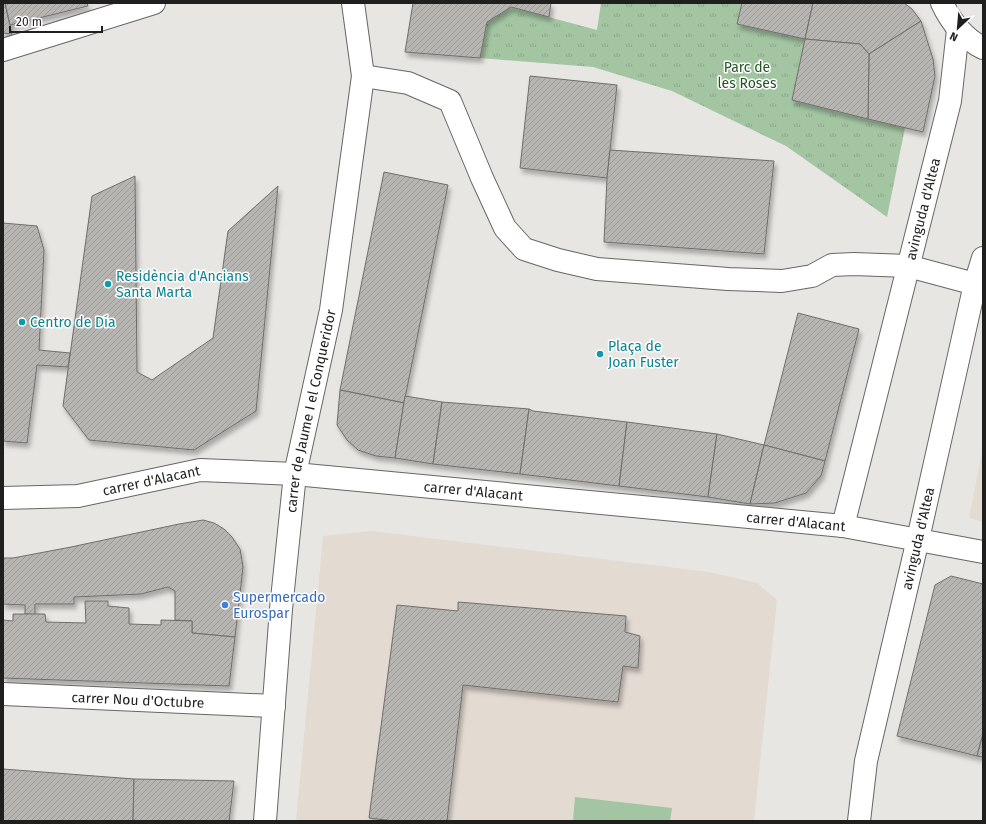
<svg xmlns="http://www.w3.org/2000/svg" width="986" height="824" viewBox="0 0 986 824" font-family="'Fira Sans',sans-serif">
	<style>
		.built { fill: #e3dad2 }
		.grass { fill: url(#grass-tufts) }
		.pitch { fill: #a3c5a2 }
		.building { fill: url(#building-hatch); stroke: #706e6c; filter: url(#shadow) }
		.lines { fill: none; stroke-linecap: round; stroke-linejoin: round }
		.minor-casing { stroke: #696664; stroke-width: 24 }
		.minor { stroke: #fff; stroke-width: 22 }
		.culture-dot { fill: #0f9aa8; stroke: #fff; stroke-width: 1.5 }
		.shop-dot { fill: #3f7fe0; stroke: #fff; stroke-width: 1.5 }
		.labels { text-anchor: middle; stroke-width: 3; stroke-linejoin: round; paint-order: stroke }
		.park-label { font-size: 14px; fill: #205623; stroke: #fff }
		.street-label { font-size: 14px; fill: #1f1f1e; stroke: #fff }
		.culture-label { font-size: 14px; fill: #0d838f; stroke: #fff; text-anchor: start }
		.shop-label { font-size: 14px; fill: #366cbe; stroke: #fff; text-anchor: start }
	</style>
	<defs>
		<pattern id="grass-tufts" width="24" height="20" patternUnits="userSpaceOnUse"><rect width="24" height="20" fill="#a3c5a2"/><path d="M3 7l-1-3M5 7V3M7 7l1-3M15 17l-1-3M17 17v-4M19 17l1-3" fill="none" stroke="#8ca98b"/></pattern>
		<pattern id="building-hatch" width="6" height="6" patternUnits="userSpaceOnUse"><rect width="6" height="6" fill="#b7b5b2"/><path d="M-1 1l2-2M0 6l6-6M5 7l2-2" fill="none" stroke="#9d9b99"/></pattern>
		<filter id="shadow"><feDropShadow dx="2.5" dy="4.5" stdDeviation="2" flood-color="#0004"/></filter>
	</defs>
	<rect width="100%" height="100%" fill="#e8e6e3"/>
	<g class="built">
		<path d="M983,448V522L969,518Z"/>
		<path d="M371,531L709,572L757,583L777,600L754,821H296L323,536Z"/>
	</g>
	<path class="grass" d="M601,3H742L737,24L805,39L792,100L905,128L887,217L786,146L672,91L593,67L480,58L487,22L511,7L597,30Z"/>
	<path class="pitch" d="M575,797L672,808L670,821H573Z"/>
	<g class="building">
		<path d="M3,3H5L12,34L3,33Z"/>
		<path d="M5,3H87L88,6L10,25Z"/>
		<path d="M413,3H551L549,17L511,7L487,22L480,58L405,52Z"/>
		<path d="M742,3H813L805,39L737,24Z"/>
		<path d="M813,3H904L912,9L921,21L869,54L860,44L805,39Z"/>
		<path d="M921,21L933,59L935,76L923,132L868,119L869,54Z"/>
		<path d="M805,39L860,44L869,54L868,119L792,100Z"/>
		<path d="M530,76L617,85L607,178L520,168Z"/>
		<path d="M610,150L774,161L764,254L604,242L607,178Z"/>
		<path d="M384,172L448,185L404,403L340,390Z"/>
		<path d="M135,176L137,372L152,380L213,338L228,231L278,186L256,411L194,450L89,440L63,406L92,196Z"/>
		<path d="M3,223L37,226L44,250L39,350L70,353L68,367L37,365L27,443L3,441Z"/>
		<path d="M798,313L859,329L825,461L764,445Z"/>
		<path d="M340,390L404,403L395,458L376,456L358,450L347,440L337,425Z"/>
		<path d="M405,396L442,402L433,464L395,458Z"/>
		<path d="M442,402L529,409L520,474L433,464Z"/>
		<path d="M529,409L533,411L627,422L619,486L520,474Z"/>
		<path d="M627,422L717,434L708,497L619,486Z"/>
		<path d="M717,434L764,445L750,504L708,497Z"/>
		<path d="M764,445L825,461L821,476L806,493L775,503L750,504Z"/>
		<path d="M203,520L214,523L224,529L232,537L240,549L243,567L235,637L192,633V621L175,620V591L168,587L141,594L74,597V604H35V615L25,614V605L3,604V558H13L71,547L179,524Z"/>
		<path d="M951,576L983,584V734L977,756L897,736L935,585Z"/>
		<path d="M85,601H108V606L129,608V624L161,625V620L192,621V633L235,637L229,686L3,678V620L13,621V614H45L46,622L86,623Z"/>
		<path d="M458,602L626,616L625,632L640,636L638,668L623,666L618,702L463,685L447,821H394L369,818L397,605L458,611Z"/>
		<path d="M983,734V757L977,756Z"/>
		<path d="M3,769L134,779L133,821H3Z"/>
		<path d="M134,779L234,781L229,821H133Z"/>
	</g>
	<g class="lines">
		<defs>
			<g id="minor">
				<path d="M942,3C951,22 963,38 983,48"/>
				<path d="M3,50L154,3"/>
				<path d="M363,76L408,83L450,101L482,178L505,228L524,249L558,260L597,269L728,279L782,281L812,276L832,265L854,264L908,266L975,284"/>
				<path id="s1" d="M3,498L78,496L200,470L295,474L843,526L983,552"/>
				<path id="s2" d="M843,526L950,101L958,30"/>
				<path id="s3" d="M3,694L274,706"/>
				<path id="s4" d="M265,821L281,609L295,474L331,310L363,76L353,3"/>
				<path id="s5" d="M859,821L866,761L918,539L975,284L983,258"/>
			</g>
		</defs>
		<use href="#minor" class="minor-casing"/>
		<use href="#minor" class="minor"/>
	</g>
	<g class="culture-dot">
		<circle cx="108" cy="284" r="4"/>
		<circle cx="22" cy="322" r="4"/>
		<circle cx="600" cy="354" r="4"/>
	</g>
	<circle class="shop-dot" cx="225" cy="605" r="4"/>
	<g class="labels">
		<g class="park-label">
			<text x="747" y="72">Parc de<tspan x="747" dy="16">les Roses</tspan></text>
		</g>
		<g class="street-label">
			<text dy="5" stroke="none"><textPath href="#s2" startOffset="327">avinguda d'Altea</textPath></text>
			<text dy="5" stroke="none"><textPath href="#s4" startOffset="413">carrer de Jaume I el Conqueridor</textPath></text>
			<text dy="5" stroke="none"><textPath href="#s1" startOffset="150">carrer d'Alacant</textPath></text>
			<text dy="5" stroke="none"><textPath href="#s1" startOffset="474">carrer d'Alacant</textPath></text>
			<text dy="5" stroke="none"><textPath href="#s1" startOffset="798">carrer d'Alacant</textPath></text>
			<text dy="5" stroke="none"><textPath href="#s5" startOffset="289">avinguda d'Altea</textPath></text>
			<text dy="5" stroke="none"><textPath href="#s3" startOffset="135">carrer Nou d'Octubre</textPath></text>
		</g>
		<g class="culture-label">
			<text x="116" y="281">Residència d'Ancians<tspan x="116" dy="16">Santa Marta</tspan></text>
			<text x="30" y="327">Centro de Día</text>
			<text x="608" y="351">Plaça de<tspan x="608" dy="16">Joan Fuster</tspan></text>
		</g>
		<g class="shop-label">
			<text x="233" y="602">Supermercado<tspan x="233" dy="16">Eurospar</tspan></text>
		</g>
	</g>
	<rect width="986" height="824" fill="none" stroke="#1f1f1e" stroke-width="8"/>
	<g transform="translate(958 28) rotate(206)" stroke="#ffffff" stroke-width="3" paint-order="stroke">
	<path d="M0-3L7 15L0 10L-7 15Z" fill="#1f1f1e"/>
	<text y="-6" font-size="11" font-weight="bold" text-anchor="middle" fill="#1f1f1e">N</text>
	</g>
	<path d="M10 26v6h92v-6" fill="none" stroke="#1f1f1e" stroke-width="2"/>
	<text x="16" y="26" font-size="12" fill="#1f1f1e" stroke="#ffffff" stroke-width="3" paint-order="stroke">20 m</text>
</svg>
